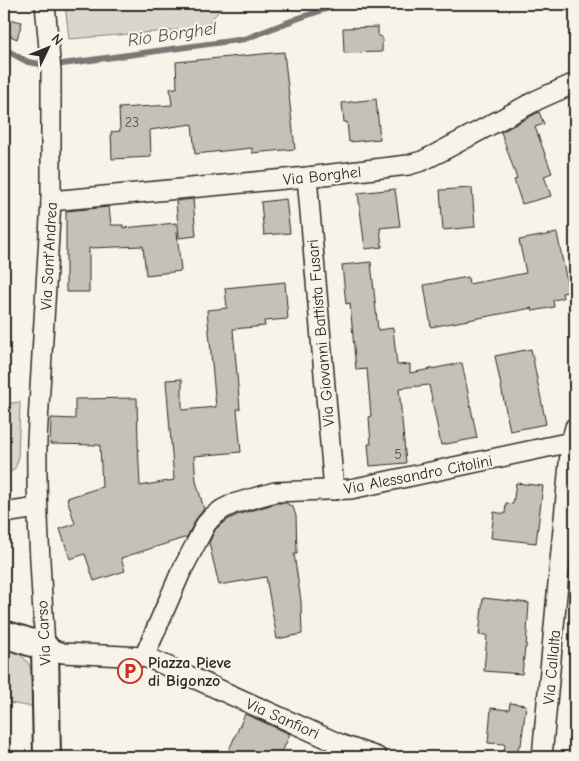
<svg xmlns="http://www.w3.org/2000/svg" width="579" height="761" viewBox="0 0 579 761" font-family="'Comic Neue',sans-serif">
	<style>
		.green { fill: #dad6cc; stroke: #82807c }
		.lines { fill: none; stroke-linecap: round; stroke-linejoin: round }
		.stream { stroke: #7a7874; stroke-width: 6 }
		.building { fill: #c4c1b9; stroke: #2b2b2b }
		.street-casing { stroke: #2b2b2b; stroke-width: 22 }
		.secondary-casing { stroke: #2b2b2b; stroke-width: 30 }
		.street { stroke: #f7f3e8; stroke-width: 19 }
		.secondary { stroke: #f7f3e8; stroke-width: 26 }
		.labels { text-anchor: middle; stroke-width: 4; stroke-linejoin: round; paint-order: stroke }
		.number-label { font-size: 14px; fill: #51504e }
		.street-label { font-size: 16px; fill: #2b2b2b; stroke: #f7f3e8 }
		.poi-label { font-size: 16px; font-weight: bold; fill: #2b2b2b; stroke: #f7f3e8; text-anchor: start }
		.water-label { font-size: 18px; font-style: italic; fill: #53524f; stroke: #f7f3e8 }
	</style>
	<rect width="100%" height="100%" fill="#f7f3e8"/>
	<filter id="ink" filterUnits="userSpaceOnUse"><feTurbulence type="fractalNoise" baseFrequency=".02" numOctaves="2"/><feDisplacementMap in="SourceGraphic" scale="10" xChannelSelector="R" yChannelSelector="G"/><feConvolveMatrix kernelMatrix="1 2 1 2 8 2 1 2 1" color-interpolation-filters="sRGB"/></filter>
	<g filter="url(#ink)">
		<g class="green">
			<path d="M65,4H225L204,28L69,39Z"/>
			<path d="M20,402L18,461L15,468L7,476V477L4,478V404Z"/>
			<path d="M4,647C36,657 34,677 34,706H26L4,702Z"/>
		</g>
		<g class="lines">
			<path class="stream" d="M4,49L28,62L46,65L62,64L245,39L299,18L341,4H372"/>
		</g>
		<g class="building">
			<path d="M4,18L22,22L17,39L4,33Z"/>
			<path d="M378,27V36L382,37V52L344,53L343,28Z"/>
			<path d="M284,52L295,149L252,153V148L195,154L192,124L150,130L151,157L112,159L111,132L120,131L119,108L172,105L170,88H177L176,62Z"/>
			<path d="M376,99L380,139L349,142L347,122H344L342,103Z"/>
			<path d="M539,112L544,124L535,127L552,173L544,176L551,196L522,204L514,180L517,179L501,132Z"/>
			<path d="M472,188L475,227L443,230L440,190Z"/>
			<path d="M395,189L400,226L380,228L382,247L365,249L358,193Z"/>
			<path d="M193,199L196,236L179,238L176,201Z"/>
			<path d="M286,199L290,233L264,235L261,202Z"/>
			<path d="M109,207L111,225H123V228L176,223L181,271L146,275L143,246L89,248V292H66V211Z"/>
			<path d="M557,233L569,292L562,293L563,298L553,300L554,307L533,311L532,308L431,327L424,285L468,277L469,284L526,273L519,240Z"/>
			<path d="M371,262L378,330L393,328L397,365L410,364V373L462,363L477,438L441,445L429,385L399,388L406,463L370,466L368,444H371L369,417L371,416L367,369L356,370L350,303L346,304L342,265Z"/>
			<path d="M285,282L288,319L264,321L265,326L233,329L240,409H237L241,452L194,456L196,481L204,509L196,519L187,537L121,558L125,571L94,581L85,554L70,559L60,529L75,524L67,498L102,487L100,445L50,444L51,418L75,419V399L137,398L138,443L140,486L174,480L166,380L182,379V410L216,407L207,310L227,308L225,288Z"/>
			<path d="M531,349L546,424L510,431L495,356Z"/>
			<path d="M516,483L543,486L536,543L491,538L494,512L505,514L506,503L513,504Z"/>
			<path d="M277,503H286L293,507L296,516L297,554H294L301,601L302,634L277,639L266,577L219,585L209,543L215,530L220,525L229,519L237,515Z"/>
			<path d="M483,598L529,603L526,648H525L522,674L484,671L487,635H479Z"/>
			<path d="M510,703L526,705L521,745H519L517,755L504,753L505,744L488,743L491,708L509,710Z"/>
			<path d="M245,714L290,734L280,757H238L228,752Z"/>
		</g>
		<g class="lines">
			<defs>
				<g id="street">
					<path d="M45,4L51,71V201L37,440C36,509 41,578 45,647L63,653L144,657L158,662L342,745L377,757"/>
					<path d="M307,177L334,490"/>
					<path d="M51,201L307,177L408,165L422,161L438,153L537,100L575,83"/>
					<path d="M4,513L37,508"/>
					<path d="M144,657L180,574L206,524L212,517L223,509L233,504L275,492L351,489L571,442H575"/>
					<path d="M542,757L571,442L575,427"/>
				</g>
				<path id="secondary" d="M4,634L45,647L47,757"/>
			</defs>
			<use href="#street" class="street-casing"/>
			<use href="#secondary" class="secondary-casing"/>
			<use href="#street" class="street"/>
			<use href="#secondary" class="secondary"/>
		</g>
	</g>
	<defs>
		<symbol id="parking-ring" viewBox="-11 -11 22 22"><circle r="9.5" fill="#f7f3e8" stroke="#c8321e" stroke-width="1.5"/><path d="M-3.5-5.5H1a3.5 3.5 0 0 1 0 7H-1V5.5H-3.5ZM-1-3.4V-.6H.8a1.4 1.4 0 0 0 0-2.8Z" fill="#c8321e"/></symbol>
	</defs>
	<g fill-rule="evenodd">
		<use href="#parking-ring" x="116" y="657" width="28" height="28"/>
	</g>
	<g class="labels">
		<g class="number-label">
			<text x="132" y="127">23</text>
			<text x="398" y="459">5</text>
		</g>
		<g class="street-label">
			<text transform="translate(322 175) rotate(-6)" y="6">Via Borghel</text>
			<text transform="translate(48 256) rotate(-87)" y="6">Via Sant'Andrea</text>
			<text transform="translate(320 333) rotate(-95)" y="6">Via Giovanni Battista Fusari</text>
			<text transform="translate(418 474) rotate(-11)" y="6">Via Alessandro Citolini</text>
			<text transform="translate(43 633) rotate(-93)" y="6">Via Carso</text>
			<text transform="translate(551 667) rotate(-85)" y="6">Via Callalta</text>
			<text transform="translate(283 718) rotate(24)" y="6">Via Sanfiori</text>
		</g>
		<g class="poi-label">
			<text x="148" y="668">Piazza Pieve<tspan x="148" dy="18">di Bigonzo</tspan></text>
		</g>
		<g class="water-label">
			<text transform="translate(172 34) rotate(-8)" y="6">Rio Borghel</text>
		</g>
	</g>
	<rect width="579" height="761" fill="none" stroke="#f7f3e8" stroke-width="20"/>
	<rect x="10" y="10" width="559" height="741" fill="none" stroke="#2b2b2b" stroke-width="2" filter="url(#ink)"/>
	<g transform="translate(48 48) rotate(47)" stroke="#f7f3e8" stroke-width="4" paint-order="stroke">
	<path d="M0-4L9 19L0 12L-9 19Z" fill="#2b2b2b"/>
	<text y="-8" font-size="14" font-weight="bold" text-anchor="middle" fill="#2b2b2b">N</text>
	</g>
</svg>
